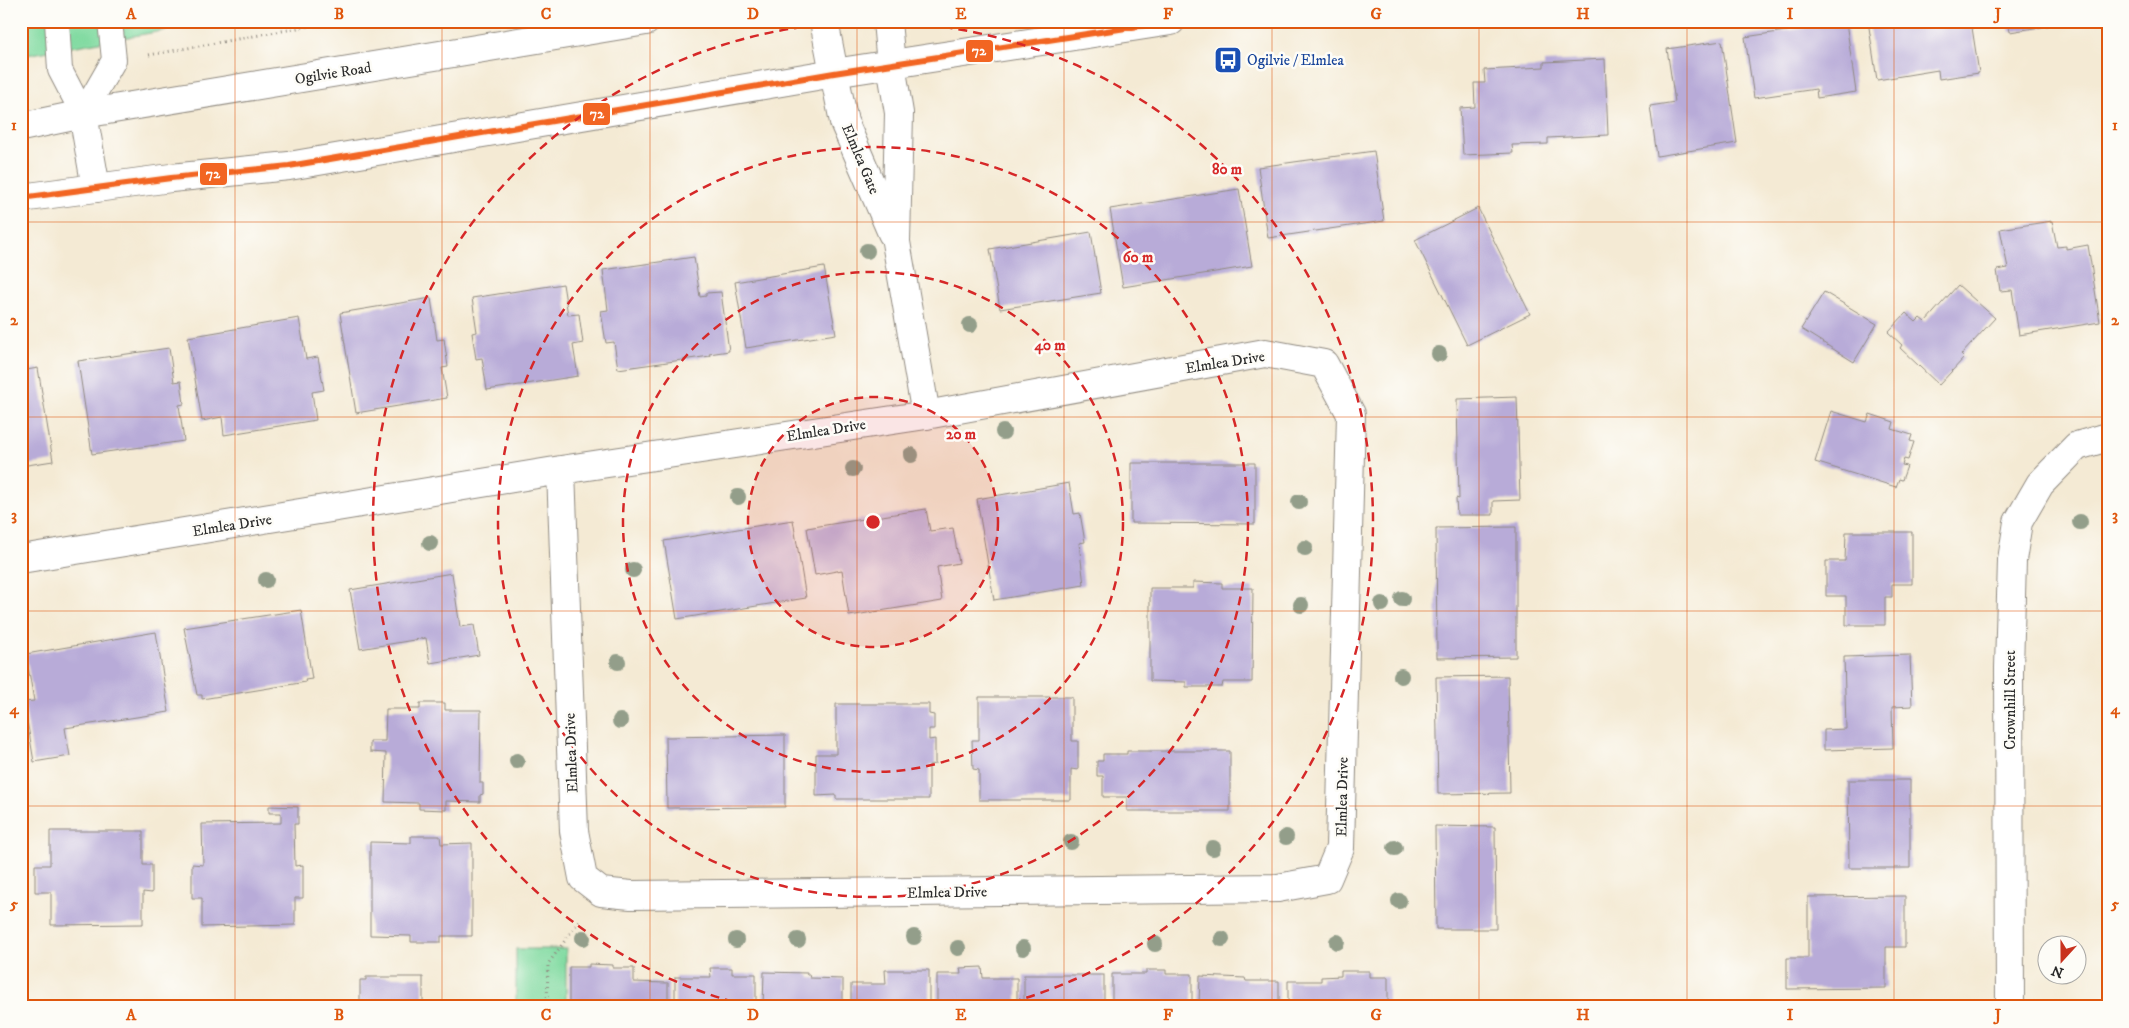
<svg xmlns="http://www.w3.org/2000/svg" width="2129" height="1028" viewBox="0 0 2129 1028" font-family="'IM FELL DW Pica',serif">
	<style>
		.green { fill: #80daa0; stroke: #568266 }
		.building { fill: #b8abd8 }
		.lines { fill: none; stroke-linecap: round; stroke-linejoin: round }
		.service-casing { stroke: #908a80; stroke-width: 26 }
		.minor-casing { stroke: #908a80; stroke-width: 30 }
		.secondary-casing { stroke: #908a80; stroke-width: 30 }
		.path { stroke: #908a80; stroke-width: 3; stroke-dasharray: 1 4; stroke-linecap: butt }
		.service { stroke: #fff; stroke-width: 24 }
		.minor { stroke: #fff; stroke-width: 28 }
		.secondary { stroke: #fff; stroke-width: 28 }
		.bus-1-casing { stroke: #fdfcf7; stroke-width: 10 }
		.bus-1 { stroke: #f26522; stroke-width: 6 }
		.tree { fill: #939e8a }
		.grid { fill: none; stroke: #df570e; stroke-width: 1; stroke-opacity: 0.55 }
		.ring { fill: none; stroke: #d62828; stroke-width: 2.5; stroke-dasharray: 9 6 }
		.labels { text-anchor: middle; stroke-width: 5; stroke-linejoin: round; paint-order: stroke }
		.transit-label { font-size: 15px; fill: #164399; stroke: #fdfcf7; text-anchor: start }
		.street-label { font-size: 15px; fill: #2b2b2b; stroke: #fdfcf7 }
		.centre { fill: #d62828; stroke: #fdfcf7; stroke-width: 2.5 }
		.ring-label { font-size: 15px; text-anchor: middle; font-weight: bold; fill: #d62828; stroke: #fdfcf7; stroke-width: 5; stroke-linejoin: round; paint-order: stroke }
		.line-badge { stroke: #fdfcf7; stroke-width: 2 }
		.badge-label { font-size: 14px; text-anchor: middle; font-weight: bold; fill: #fff }
		.neatline { fill: none; stroke: #df570e; stroke-width: 2 }
		.grid-label { font-size: 16px; text-anchor: middle; font-weight: bold; fill: #df570e }
	</style>
	<rect width="100%" height="100%" fill="#fdfcf7"/>
	<filter id="ink" filterUnits="userSpaceOnUse"><feTurbulence type="fractalNoise" baseFrequency=".02" numOctaves="2"/><feDisplacementMap in="SourceGraphic" scale="10" xChannelSelector="R" yChannelSelector="G"/><feConvolveMatrix kernelMatrix="1 2 1 2 8 2 1 2 1" color-interpolation-filters="sRGB"/></filter>
	<filter id="wash" filterUnits="userSpaceOnUse"><feTurbulence type="fractalNoise" baseFrequency=".0096" numOctaves="4" result="noise"/><feDisplacementMap in="SourceGraphic" scale="20" xChannelSelector="R" yChannelSelector="G"/><feGaussianBlur stdDeviation="1.12" result="paint"/><feColorMatrix in="noise" values="0 0 0 0 0 0 0 0 0 0 0 0 0 0 0 0 0 1.4 0 .05"/><feComposite in="paint" operator="in"/></filter>
	<g filter="url(#wash)">
		<rect width="100%" height="100%" fill="#f4ead4"/>
		<g class="green">
			<path d="M21,21H218L21,56Z"/>
			<rect x="516" y="949" width="50" height="58"/>
		</g>
		<g id="blocks">
			<g class="building">
				<path d="M1868,21H1971L1979,73L1939,79L1938,70L1877,80Z"/>
				<path d="M2008,21H2071V22L2010,32Z"/>
				<path d="M1846,22L1856,92L1817,98L1816,89L1754,98L1745,37Z"/>
				<path d="M1722,41L1737,143L1657,156L1650,106L1675,102L1667,49Z"/>
				<path d="M1605,59L1608,135L1548,138V144L1512,145L1513,153L1463,155L1460,108L1475,107L1474,83H1485L1484,70L1544,67V62Z"/>
				<path d="M1374,151L1384,221L1268,238L1258,167Z"/>
				<path d="M1239,189L1252,266L1123,287L1110,209Z"/>
				<path d="M1478,208L1530,314L1467,345L1415,240Z"/>
				<path d="M2052,221L2057,247L2066,246V249L2088,245L2100,322L2019,335L2012,290L2000,291L1997,270L2008,268L2000,229Z"/>
				<path d="M1091,232L1101,293L1000,309L990,249Z"/>
				<path d="M694,257L700,297L706,296V293L721,292L729,351L709,354L710,356L618,369L614,342L606,343L601,311L608,310L603,270Z"/>
				<path d="M824,267L836,334L746,348L735,282Z"/>
				<path d="M563,284L568,315L579,314L583,343L573,345L578,376L487,390L482,358L476,359L472,333L477,332L472,298Z"/>
				<path d="M1958,285L1995,318L1961,355L1964,358L1939,385L1900,348L1902,345L1888,332L1906,313L1916,322L1920,318L1925,322Z"/>
				<path d="M1824,292L1877,324L1854,362L1801,329Z"/>
				<path d="M431,298L437,340L444,339L448,367L442,368L447,398L356,413L340,313Z"/>
				<path d="M299,318L306,359L318,357L324,390L312,392L316,420L224,435L222,417L202,421L188,337Z"/>
				<path d="M169,348L174,382L181,381L184,404L179,405L184,441L92,454L78,361Z"/>
				<path d="M38,368L53,461L21,466V371Z"/>
				<path d="M1517,397L1520,500L1493,501V515H1457L1456,498L1459,499L1457,399Z"/>
				<path d="M1831,411L1867,422L1870,414L1894,422L1892,429L1912,435L1910,441L1914,442L1908,460L1904,459L1902,465L1907,466L1902,480L1899,479L1896,487L1815,462Z"/>
				<path d="M1131,463H1255V524L1131,523Z"/>
				<path d="M1069,483L1074,514L1080,513L1085,542L1079,543L1084,585L994,600L977,499Z"/>
				<path d="M926,509L930,531L953,528L959,563L937,567L942,601L849,616L842,570L815,575L807,528Z"/>
				<path d="M793,520L806,598L677,619L664,541Z"/>
				<path d="M1516,527V657L1437,658L1436,528Z"/>
				<path d="M1846,532H1912V584H1892V597H1885V625H1846V596H1826V561H1845Z"/>
				<path d="M452,573L460,627L474,625L479,655L430,663L426,638L360,649L350,590Z"/>
				<path d="M1193,582L1222,583V588H1253L1252,682H1223L1222,687H1186V682L1150,681V588H1193Z"/>
				<path d="M301,610L312,679L305,680L306,682L202,699V695H197L184,628Z"/>
				<path d="M156,632L169,712L65,728L70,756L34,762L24,702L34,701L26,654Z"/>
				<path d="M1910,655L1912,706L1892,707L1893,748L1824,750V730L1846,729L1844,657Z"/>
				<path d="M1508,676L1510,793L1438,794L1436,677Z"/>
				<path d="M979,697H1072V741H1078V770L1071,769V800H979V770L973,769L972,740H979Z"/>
				<path d="M420,703H445V710H481L480,783H483V794L480,795V802L446,801V810L419,809V803L385,802L386,753L370,752V741H385L386,709H420Z"/>
				<path d="M836,704H929V714L934,715V729H929V740L935,739V764L929,765V799H836V795L816,796V754H836Z"/>
				<path d="M785,735V807L667,808L666,737Z"/>
				<path d="M1127,751H1230V811H1127V797H1103V776H1097V761H1103V754H1127Z"/>
				<path d="M1848,780H1910V868H1849Z"/>
				<path d="M269,806L298,807V824H294L295,866L303,865V898H295V925L202,927V898H192V864L203,865L202,824L281,823V813H269Z"/>
				<path d="M1435,826L1495,827L1496,929H1436Z"/>
				<path d="M50,831H143V865H152V893L143,892V924L51,925V892H35V865H50Z"/>
				<path d="M411,836H440L441,844L472,843V936H441V942H411V936L370,935V842L411,843Z"/>
				<path d="M1905,896V947H1886V988L1787,989V958H1808V897Z"/>
				<path d="M589,964L613,965V968H634V982L668,983V1007H569V967H589Z"/>
				<path d="M982,967L983,978H1017V1007H937V974H961L960,968Z"/>
				<path d="M710,968H732V974H756V1007H675V977H711Z"/>
				<path d="M885,970H929V1007H851V984H886Z"/>
				<path d="M1146,970H1166V974H1192V1007H1112V974H1146Z"/>
				<path d="M1341,971H1369V977H1388V1007H1288V981H1321V977L1341,976Z"/>
				<path d="M764,972L807,973V975H809L810,978L843,979V1007H763Z"/>
				<rect x="1024" y="975" width="80" height="32"/>
				<path d="M1200,976L1245,978L1246,981H1279V1007H1199Z"/>
				<path d="M366,977H423V1007H360V980H366Z"/>
			</g>
		</g>
	</g>
	<g filter="url(#ink)">
		<use href="#blocks" fill-opacity="0" stroke="#908a80" stroke-width="1"/>
		<g class="lines">
			<defs>
				<g id="service">
					<path d="M57,21L60,70L83,114"/>
					<path d="M83,114L114,60L110,21"/>
				</g>
				<g id="minor">
					<path d="M891,65L899,113L896,242L926,415"/>
					<path d="M834,73L844,122L892,233"/>
					<path d="M21,559L561,470L926,415L1265,353L1324,364L1351,414L1340,848L1327,879L1278,888L631,895L601,892L583,878L574,831L561,470"/>
					<path d="M2010,1007L2009,668L2012,560L2018,522L2040,484L2077,446L2108,437"/>
				</g>
				<g id="secondary">
					<path d="M824,21L834,73"/>
					<path d="M887,21L891,65"/>
					<path d="M83,114L96,188"/>
					<path d="M21,127L83,114L646,21"/>
					<path d="M21,198L171,178L289,166L834,73L1171,21"/>
				</g>
			</defs>
			<use href="#service" class="service-casing"/>
			<use href="#minor" class="minor-casing"/>
			<use href="#secondary" class="secondary-casing"/>
			<g class="path">
				<path d="M149,55L337,21"/>
				<path d="M547,1007L548,964L579,921"/>
			</g>
			<use href="#service" class="service"/>
			<use href="#minor" class="minor"/>
			<use href="#secondary" class="secondary"/>
			<defs>
				<path id="bus-1" d="M21,198L171,178L289,166L834,73L1171,21"/>
			</defs>
			<use href="#bus-1" class="bus-1-casing"/>
			<use href="#bus-1" class="bus-1"/>
		</g>
		<g class="tree">
			<circle cx="867" cy="251" r="8"/>
			<circle cx="970" cy="325" r="8"/>
			<circle cx="1439" cy="354" r="8"/>
			<circle cx="1003" cy="432" r="8"/>
			<circle cx="911" cy="455" r="8"/>
			<circle cx="853" cy="469" r="8"/>
			<circle cx="738" cy="497" r="8"/>
			<circle cx="1299" cy="502" r="8"/>
			<circle cx="2080" cy="522" r="8"/>
			<circle cx="430" cy="543" r="8"/>
			<circle cx="1305" cy="548" r="8"/>
			<circle cx="633" cy="570" r="8"/>
			<circle cx="266" cy="580" r="8"/>
			<circle cx="1402" cy="599" r="8"/>
			<circle cx="1382" cy="604" r="8"/>
			<circle cx="1301" cy="605" r="8"/>
			<circle cx="618" cy="662" r="8"/>
			<circle cx="1401" cy="676" r="8"/>
			<circle cx="620" cy="721" r="8"/>
			<circle cx="517" cy="761" r="8"/>
			<circle cx="1286" cy="837" r="8"/>
			<circle cx="1071" cy="842" r="8"/>
			<circle cx="1213" cy="848" r="8"/>
			<circle cx="1395" cy="848" r="8"/>
			<circle cx="1399" cy="901" r="8"/>
			<circle cx="914" cy="937" r="8"/>
			<circle cx="583" cy="938" r="8"/>
			<circle cx="1222" cy="939" r="8"/>
			<circle cx="736" cy="940" r="8"/>
			<circle cx="798" cy="940" r="8"/>
			<circle cx="1337" cy="942" r="8"/>
			<circle cx="1155" cy="944" r="8"/>
			<circle cx="958" cy="948" r="8"/>
			<circle cx="1023" cy="948" r="8"/>
		</g>
	</g>
	<path class="grid" d="M235,21V1007M442,21V1007M650,21V1007M857,21V1007M1064,21V1007M1272,21V1007M1479,21V1007M1687,21V1007M1894,21V1007M21,222H2108M21,417H2108M21,611H2108M21,806H2108"/>
	<circle cx="873" cy="522" r="125" fill="#d62828" fill-opacity=".12"/>
	<g class="ring">
		<circle cx="873" cy="522" r="125"/>
		<circle cx="873" cy="522" r="250"/>
		<circle cx="873" cy="522" r="375"/>
		<path d="M748 1006A500 500 0 1 1 998 1006"/>
	</g>
	<defs>
		<symbol id="bus-square" viewBox="-11 -11 22 22"><rect x="-9" y="-9" width="18" height="18" rx="4" fill="#1a4fb4" stroke="#fdfcf7"/><path d="M-5-6H5V4H4V6H2V4H-2V6H-4V4H-5ZM-3.5-4V0h7V-4ZM-3.5 1.2v1.5H-2V1.2ZM2 1.2v1.5H3.5V1.2Z" fill="#fff"/></symbol>
	</defs>
	<g fill-rule="evenodd">
		<use href="#bus-square" x="1212" y="44" width="32" height="32"/>
	</g>
	<g class="labels">
		<g class="transit-label">
			<text x="1247" y="65">Ogilvie / Elmlea</text>
		</g>
		<g class="street-label">
			<text transform="translate(333 73) rotate(-9)" y="5">Ogilvie Road</text>
			<text transform="translate(861 159) rotate(67)" y="5">Elmlea Gate</text>
			<text transform="translate(1225 362) rotate(-9)" y="5">Elmlea Drive</text>
			<text transform="translate(826 430) rotate(-9)" y="5">Elmlea Drive</text>
			<text transform="translate(232 525) rotate(-9)" y="5">Elmlea Drive</text>
			<text transform="translate(2010 700) rotate(-90)" y="5">Crownhill Street</text>
			<text transform="translate(571 753) rotate(-92)" y="5">Elmlea Drive</text>
			<text transform="translate(1342 797) rotate(-89)" y="5">Elmlea Drive</text>
			<text transform="translate(947 892) rotate(-1)" y="5">Elmlea Drive</text>
		</g>
	</g>
	<circle cx="873" cy="522" r="8" class="centre"/>
	<g class="ring-label">
		<text x="1227" y="174">80 m</text>
		<text x="1138" y="262">60 m</text>
		<text x="1050" y="350">40 m</text>
		<text x="961" y="439">20 m</text>
	</g>
	<g class="line-badge">
		<rect x="965" y="39" width="29" height="24" rx="5" fill="#f26522"/>
		<rect x="582" y="102" width="29" height="24" rx="5" fill="#f26522"/>
		<rect x="199" y="162" width="29" height="24" rx="5" fill="#f26522"/>
	</g>
	<g class="badge-label">
		<text x="979" y="55">72</text>
		<text x="597" y="118">72</text>
		<text x="213" y="178">72</text>
	</g>
	<rect width="2129" height="1028" fill="none" stroke="#fdfcf7" stroke-width="55"/>
	<g transform="translate(2062 960) rotate(201)"><circle r="24" fill="#fdfcf7" stroke="#a9a8a5"/>
	<path d="M0-4L9 19L0 12L-9 19Z" fill="#c8321e"/>
	<text y="-8" font-size="14" font-weight="bold" text-anchor="middle" fill="#2b2b2b">N</text>
	</g>
	<rect x="28" y="28" width="2074" height="972" class="neatline"/>
	<g class="grid-label">
		<text x="131" y="19">A</text>
		<text x="339" y="19">B</text>
		<text x="546" y="19">C</text>
		<text x="753" y="19">D</text>
		<text x="961" y="19">E</text>
		<text x="1168" y="19">F</text>
		<text x="1376" y="19">G</text>
		<text x="1583" y="19">H</text>
		<text x="1790" y="19">I</text>
		<text x="1998" y="19">J</text>
		<text x="14" y="130">1</text>
		<text x="2115" y="130">1</text>
		<text x="14" y="325">2</text>
		<text x="2115" y="325">2</text>
		<text x="14" y="520">3</text>
		<text x="2115" y="520">3</text>
		<text x="14" y="714">4</text>
		<text x="2115" y="714">4</text>
		<text x="14" y="909">5</text>
		<text x="2115" y="909">5</text>
		<text x="131" y="1020">A</text>
		<text x="339" y="1020">B</text>
		<text x="546" y="1020">C</text>
		<text x="753" y="1020">D</text>
		<text x="961" y="1020">E</text>
		<text x="1168" y="1020">F</text>
		<text x="1376" y="1020">G</text>
		<text x="1583" y="1020">H</text>
		<text x="1790" y="1020">I</text>
		<text x="1998" y="1020">J</text>
	</g>
</svg>
